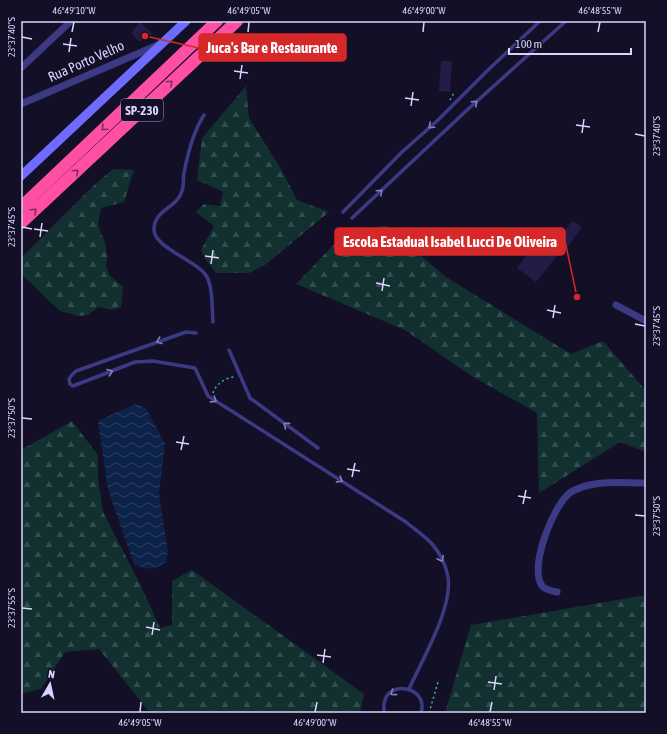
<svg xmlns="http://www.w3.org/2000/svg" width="667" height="734" viewBox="0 0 667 734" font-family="'Asap Condensed',sans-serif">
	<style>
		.forest { fill: url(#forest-firs) }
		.water { fill: url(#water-waves) }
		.building { fill: #241b47 }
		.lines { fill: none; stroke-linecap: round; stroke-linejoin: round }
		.path { stroke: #2fb8b0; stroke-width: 1.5; stroke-dasharray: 2 3; stroke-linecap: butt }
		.lane { stroke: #3d3a85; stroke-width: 3.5 }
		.street { stroke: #3d3a85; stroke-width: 7 }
		.secondary { stroke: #6f6bff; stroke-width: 9 }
		.highway { stroke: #ff4fa3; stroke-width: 12 }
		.oneway { stroke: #7d2c5e }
		.oneway2 { stroke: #837fbc }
		.ticks { fill: none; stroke: #d9d4ff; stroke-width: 1.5 }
		.labels { text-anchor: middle; stroke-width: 3; stroke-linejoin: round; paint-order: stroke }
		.shield { fill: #130f26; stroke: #9e99be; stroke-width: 1 }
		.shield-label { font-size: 13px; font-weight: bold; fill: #d9d4ff }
		.street-label { font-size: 14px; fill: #d9d4ff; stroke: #130f26 }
		.leader { fill: none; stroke: #d62828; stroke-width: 1.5 }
		.callout-dot { fill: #d62828; stroke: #130f26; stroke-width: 1.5 }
		.callout { fill: #d62828; stroke: #d62828; stroke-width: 1.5 }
		.callout-label { font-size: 15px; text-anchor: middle; font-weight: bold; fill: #fff }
		.neatline { fill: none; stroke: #d9d4ff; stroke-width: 1.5 }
		.ticks-label { font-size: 10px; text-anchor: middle; fill: #d9d4ff }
	</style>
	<defs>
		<pattern id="forest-firs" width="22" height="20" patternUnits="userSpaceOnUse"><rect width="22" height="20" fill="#12302f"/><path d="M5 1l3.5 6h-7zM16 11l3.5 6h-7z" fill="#344d4e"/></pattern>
		<pattern id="water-waves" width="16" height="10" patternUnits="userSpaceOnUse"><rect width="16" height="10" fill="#0c2248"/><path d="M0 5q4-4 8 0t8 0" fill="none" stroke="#2f4163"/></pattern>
	</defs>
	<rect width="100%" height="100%" fill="#130f26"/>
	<g class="forest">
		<path d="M246,86L249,118L281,169L297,200L329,212L265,265L249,273H216L205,259L201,250L214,226L196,212L204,204L220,206L223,192L197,180L202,138Z"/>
		<path d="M113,169L134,170L124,202L101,208L98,225L106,245L107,258L106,266L110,276L123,287L121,307L113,310L98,307L88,315L79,316L60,311L21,274V258L91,188Z"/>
		<path d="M386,226L446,277L571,354L603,341L646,391V452L620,442L539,493L537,413L470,375L405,330L296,284L347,231Z"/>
		<path d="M72,421L98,455V477L103,512L141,586L160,628L172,625V581L192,570L364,694L360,713H150L99,649L65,652L41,689L21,694V450Z"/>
		<path d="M646,595V713H445L471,625Z"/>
	</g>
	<path class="water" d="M135,404L146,408L165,444L159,494L168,552L166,562C152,571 149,570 134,564L108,490L98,421Z"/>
	<g class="building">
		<path d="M140,22L153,34L139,42L131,33Z"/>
		<path d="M441,61H452L450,92L439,91Z"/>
		<path d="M572,221L582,227L566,249L563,248L536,282L517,268L539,239L551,249Z"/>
	</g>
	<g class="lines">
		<g class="path">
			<path d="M450,100L454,93"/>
			<path d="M213,393C216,384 225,378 234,377"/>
			<path d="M429,713L438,682"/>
		</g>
		<g class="lane">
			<path d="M204,115C193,132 188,152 184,173C183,178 184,185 182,191C178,207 154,210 154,229C153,247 195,260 205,274C213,283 212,310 213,322"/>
			<path d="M343,212L402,152L437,121L486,72L540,21"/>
			<path d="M352,218L466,111L566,21"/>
			<path d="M196,333L186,332L76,371L71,376L69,379L70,384L73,386L135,362L153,361L195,368L208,396L406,522C414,529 425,536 432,544C440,553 446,566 448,577C453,608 422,660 409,689"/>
			<path d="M229,350L250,398L318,448"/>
			<path d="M385,713C383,710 384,708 384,704C387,679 429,686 421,713"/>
		</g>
		<g class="street">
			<path d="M21,68L71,21"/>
			<path d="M21,104L160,44"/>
			<path d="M616,305L646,321"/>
			<path d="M557,592C552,591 547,590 543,587C527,570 554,503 571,492C593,479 621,483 646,483"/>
		</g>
		<path class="secondary" d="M21,176L186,21"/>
		<g class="highway">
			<path d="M21,207L217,21"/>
			<path d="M21,223L237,21"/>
		</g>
	</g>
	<defs><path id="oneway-chevron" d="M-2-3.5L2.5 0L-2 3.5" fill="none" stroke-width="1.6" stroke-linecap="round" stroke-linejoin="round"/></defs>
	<g class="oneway">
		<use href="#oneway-chevron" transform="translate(170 83) rotate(-43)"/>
		<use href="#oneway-chevron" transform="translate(104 128) rotate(137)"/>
		<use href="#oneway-chevron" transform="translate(76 172) rotate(-43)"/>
		<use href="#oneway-chevron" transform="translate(34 211) rotate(-43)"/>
	</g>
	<g class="oneway2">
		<use href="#oneway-chevron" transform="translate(475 103) rotate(-42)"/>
		<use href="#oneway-chevron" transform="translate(431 126) rotate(138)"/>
		<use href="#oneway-chevron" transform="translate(380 192) rotate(-42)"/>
		<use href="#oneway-chevron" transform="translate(159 341) rotate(160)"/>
		<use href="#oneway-chevron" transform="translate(110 372) rotate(-21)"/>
		<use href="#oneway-chevron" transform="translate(214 400) rotate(33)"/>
		<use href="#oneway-chevron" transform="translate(286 425) rotate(-143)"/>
		<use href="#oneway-chevron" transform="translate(340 480) rotate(32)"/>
		<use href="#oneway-chevron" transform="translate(441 559) rotate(63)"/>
		<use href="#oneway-chevron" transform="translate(393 693) rotate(144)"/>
	</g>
	<path class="ticks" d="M72,32L74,22M248,32L249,22M423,32L424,22M598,32L600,22M22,37L32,39M63,44L77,46M69,52L71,38M234,71L248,73M240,79L242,65M405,98L419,100M411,106L413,92M576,125L590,127M582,133L584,119M635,134L645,136M22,227L32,229M34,229L48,231M40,237L42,223M205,256L219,258M211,264L213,250M376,283L390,286M382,291L384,278M547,310L561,313M553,318L555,305M635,324L645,326M22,418L32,419M176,442L189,444M181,450L184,436M347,469L360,471M352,477L355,463M518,496L531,498M523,504L526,490M635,515L645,516M22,608L32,609M146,627L160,630M152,635L154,622M317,655L331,657M323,663L325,649M488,682L502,684M494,690L496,676M140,712L141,702M315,712L317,702M490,712L492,702"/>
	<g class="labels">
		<rect class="shield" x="121" y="99" width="42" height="22" rx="3"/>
		<g class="shield-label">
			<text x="142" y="115">SP-230</text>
		</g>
		<g class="street-label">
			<text transform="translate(86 61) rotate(-24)" y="5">Rua Porto Velho</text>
		</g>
	</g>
	<path class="leader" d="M145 36L199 48M577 297L565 241"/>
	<g class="callout-dot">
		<circle cx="145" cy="36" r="4"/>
		<circle cx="577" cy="297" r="4"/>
	</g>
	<g class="callout">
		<rect x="199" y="34" width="147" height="27" rx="4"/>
		<rect x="335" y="228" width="230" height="27" rx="4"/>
	</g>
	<g class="callout-label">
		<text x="272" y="53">Juca's Bar e Restaurante</text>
		<text x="450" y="247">Escola Estadual Isabel Lucci De Oliveira</text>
	</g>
	<rect width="667" height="734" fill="none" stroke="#130f26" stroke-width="44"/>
	<g transform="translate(50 684) rotate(9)" stroke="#130f26" stroke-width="3" paint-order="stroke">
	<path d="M0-3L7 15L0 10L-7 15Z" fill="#d9d4ff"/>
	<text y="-6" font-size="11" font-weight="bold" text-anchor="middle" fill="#d9d4ff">N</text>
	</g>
	<path d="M509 48v6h122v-6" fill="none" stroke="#d9d4ff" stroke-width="2"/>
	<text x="515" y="48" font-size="12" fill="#d9d4ff" stroke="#130f26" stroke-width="3" paint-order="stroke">100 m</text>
	<rect x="22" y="22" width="623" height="690" class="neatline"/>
	<g class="ticks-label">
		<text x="74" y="14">46°49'10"W</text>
		<text x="249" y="14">46°49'05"W</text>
		<text x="424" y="14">46°49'00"W</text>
		<text x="600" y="14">46°48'55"W</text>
		<text transform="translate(11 37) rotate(-90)" y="4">23°37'40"S</text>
		<text transform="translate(656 136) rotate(-90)" y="4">23°37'40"S</text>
		<text transform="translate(11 227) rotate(-90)" y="4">23°37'45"S</text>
		<text transform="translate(656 326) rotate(-90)" y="4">23°37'45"S</text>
		<text transform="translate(11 418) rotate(-90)" y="4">23°37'50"S</text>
		<text transform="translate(656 516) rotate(-90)" y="4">23°37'50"S</text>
		<text transform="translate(11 608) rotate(-90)" y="4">23°37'55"S</text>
		<text x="140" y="726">46°49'05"W</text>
		<text x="315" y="726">46°49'00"W</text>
		<text x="490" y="726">46°48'55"W</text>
	</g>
</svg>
